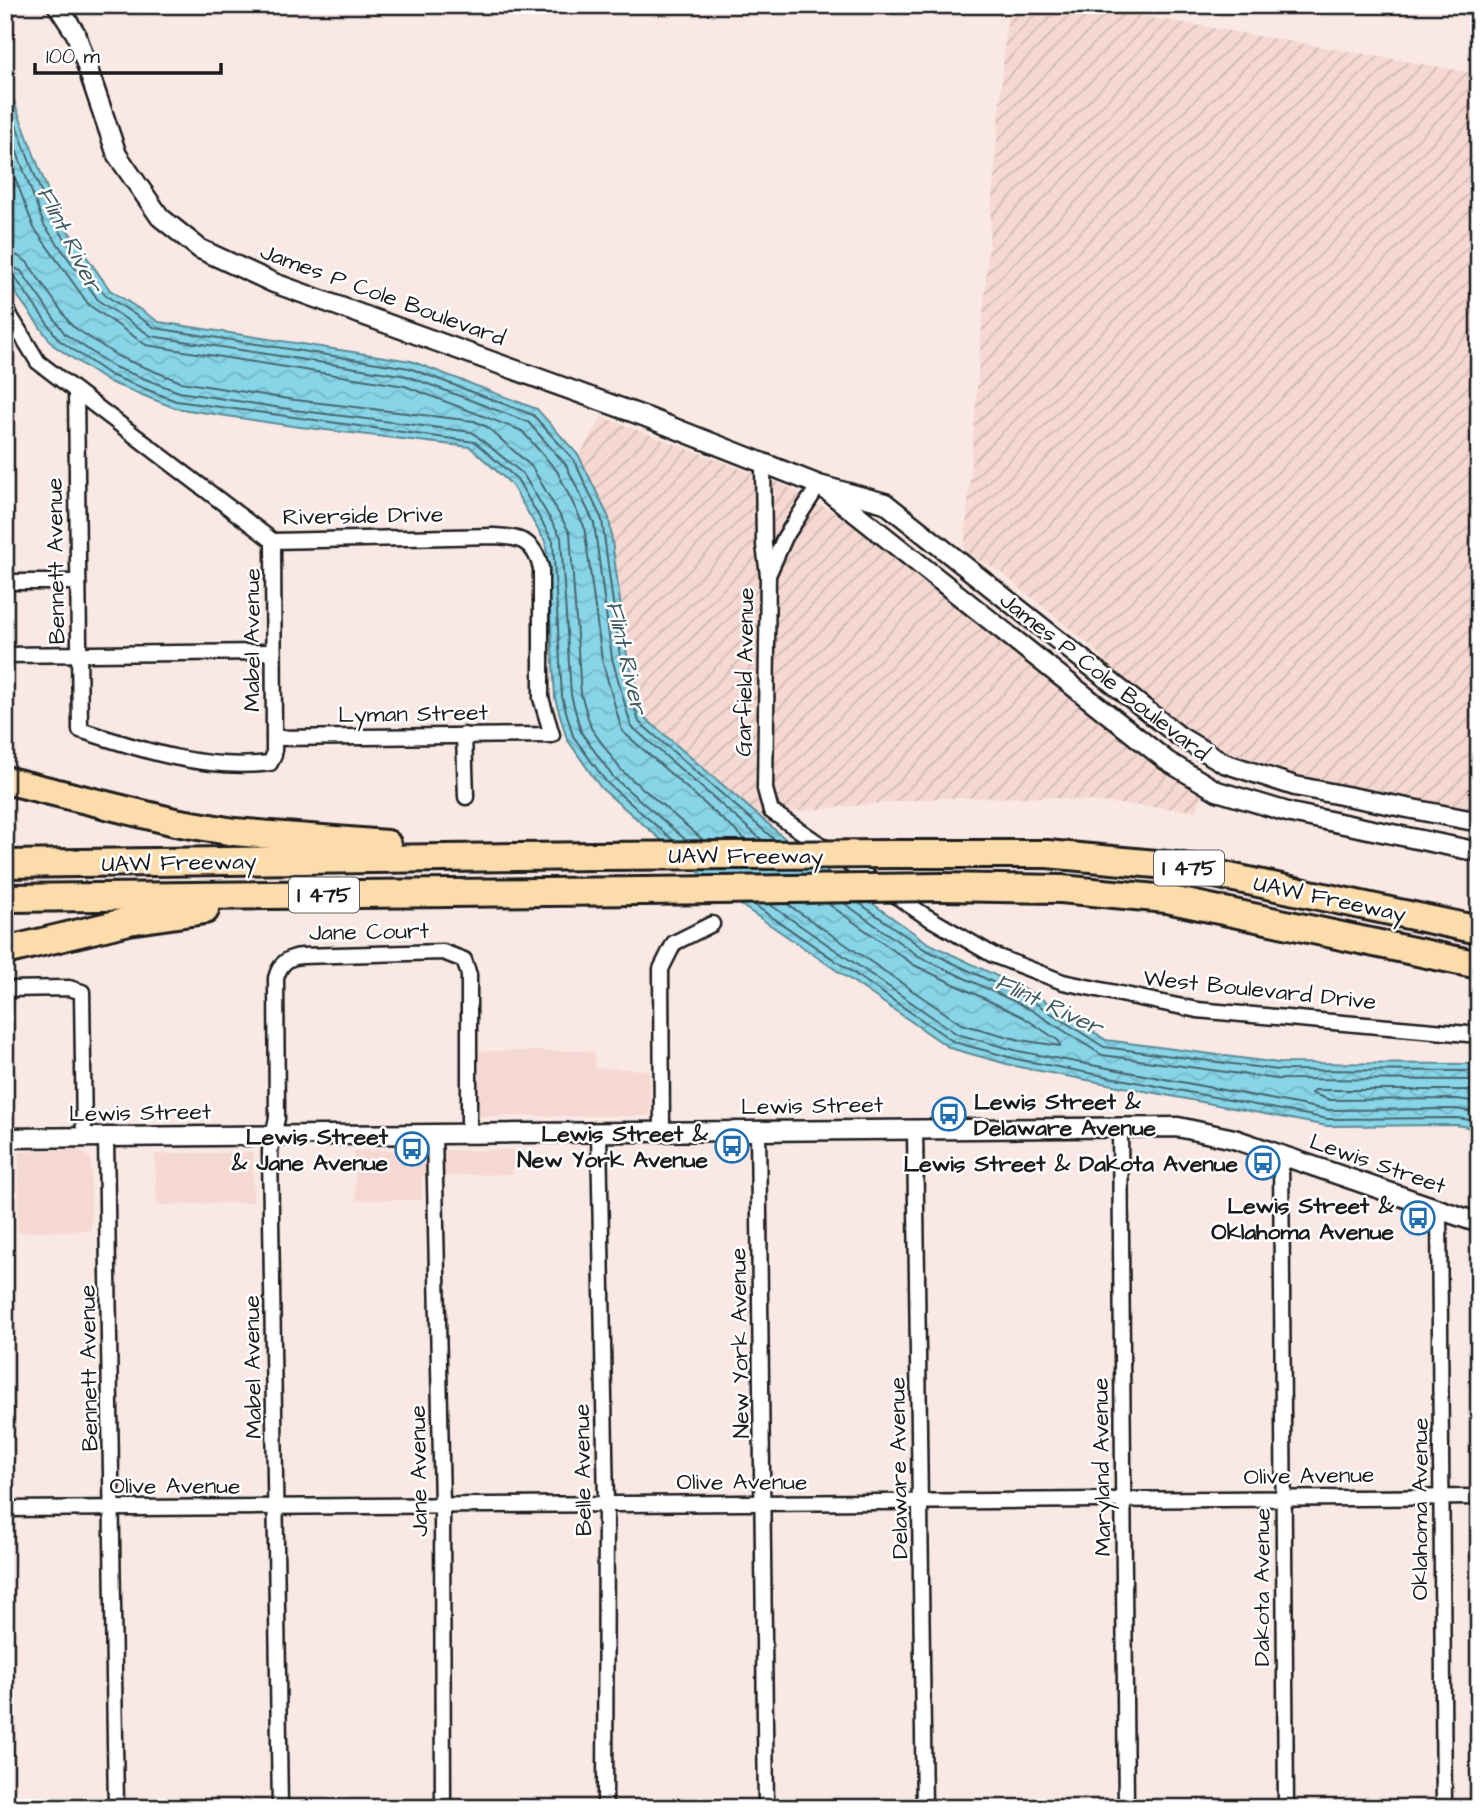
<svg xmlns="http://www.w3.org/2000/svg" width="1484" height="1813" viewBox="0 0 1484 1813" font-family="'Architects Daughter',sans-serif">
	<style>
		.built { fill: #f5d8d1 }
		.industrial { fill: url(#industrial-furrows) }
		.water { fill: url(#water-waves); stroke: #5d8b96; stroke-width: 2 }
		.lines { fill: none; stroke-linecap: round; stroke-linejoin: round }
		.shore { stroke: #47666e; stroke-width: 2 }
		.minor-casing { stroke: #1c1c1c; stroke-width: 19 }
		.tertiary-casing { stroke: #1c1c1c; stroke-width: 23 }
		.motorway-casing { stroke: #1c1c1c; stroke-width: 32 }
		.minor { stroke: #fff; stroke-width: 14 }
		.tertiary { stroke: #fff; stroke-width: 18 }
		.motorway { stroke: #fddcac; stroke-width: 26 }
		.rail { stroke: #1c1c1c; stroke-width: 3.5; stroke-dasharray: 10 5; stroke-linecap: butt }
		.motorway-bridge-casing { stroke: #1c1c1c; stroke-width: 32; stroke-linecap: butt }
		.motorway-bridge { stroke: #fddcac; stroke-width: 26 }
		.labels { text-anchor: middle; stroke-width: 5; stroke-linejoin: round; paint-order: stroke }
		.shield { fill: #fff; stroke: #606060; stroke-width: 2 }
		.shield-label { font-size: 21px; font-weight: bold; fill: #1c1c1c }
		.street-label { font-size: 23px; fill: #1c1c1c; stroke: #fff }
		.poi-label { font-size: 23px; font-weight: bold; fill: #1c1c1c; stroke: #fff; text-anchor: end }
		.water-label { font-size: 24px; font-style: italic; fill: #425d63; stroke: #fff }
	</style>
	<defs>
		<pattern id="industrial-furrows" width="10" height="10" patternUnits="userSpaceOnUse" patternTransform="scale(1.75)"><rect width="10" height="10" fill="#f5d8d1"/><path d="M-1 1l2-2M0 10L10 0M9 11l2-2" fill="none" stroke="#d1b9b3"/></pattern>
		<pattern id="water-waves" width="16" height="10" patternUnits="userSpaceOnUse" patternTransform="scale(1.75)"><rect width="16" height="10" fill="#88d5e8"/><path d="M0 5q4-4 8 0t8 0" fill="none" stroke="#75b6c6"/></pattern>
	</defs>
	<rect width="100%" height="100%" fill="#f9e8e4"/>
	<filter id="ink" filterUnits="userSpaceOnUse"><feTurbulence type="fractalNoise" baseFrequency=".0143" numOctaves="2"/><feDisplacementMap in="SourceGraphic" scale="14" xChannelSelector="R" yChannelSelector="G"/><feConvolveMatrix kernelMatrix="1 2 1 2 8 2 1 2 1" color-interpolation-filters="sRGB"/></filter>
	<g filter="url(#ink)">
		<g class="built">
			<path d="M480,1051H594L595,1068L649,1070L650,1116H479Z"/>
			<path d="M79,1149L91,1159V1230L18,1232L19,1152Z"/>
			<path d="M515,1150L513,1174L422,1176V1200H356L354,1151Z"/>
			<path d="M253,1152V1202L157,1205L155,1154Z"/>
		</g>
		<g class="industrial">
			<path d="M1008,5H1079L1479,74V816L1313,783L1239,763L1193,737L1129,686L1090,645L998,570L964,552Z"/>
			<path d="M602,417L782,484L859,526L1130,743L1160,766L1202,790L1197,811L1044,797L936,798L788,812L771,827L645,718L579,456Z"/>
		</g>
		<path class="water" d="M5,78L57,215L110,290L159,322L411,361L537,409L579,456L609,518L627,655L645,718L804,855L928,943L1036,995L1106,1040L1278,1063L1479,1064V1129L1456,1125L1327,1126L1014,1066L950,1048L722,892L601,788L567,739L555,698L546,543L511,484L470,447L292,426L175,408L107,381L53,345L14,291L5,274Z"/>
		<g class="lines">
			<g class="shore">
				<path d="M5,95L51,219L105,295L155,328L409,368L533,415L574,460L602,520L620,656L639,722L775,840"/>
				<path d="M5,120L44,225L99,301L151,336L407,376L528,422L566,465L594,523L612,658L631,726L762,840"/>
				<path d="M5,151L34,228L89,305L146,345L405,386L522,431L557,471L584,526L602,660L622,731L746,840"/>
				<path d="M5,254L18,256L27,262L72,326L119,357L181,382L295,400L474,421L487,427L532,467L570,533L581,694L591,728L621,770L703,840"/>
				<path d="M5,264L21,271L65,334L114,367L179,392L294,410L472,432L523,474L561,537L571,695L581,732L613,777L687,841"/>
				<path d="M5,273L14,276L59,340L110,375L176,401L475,442L517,479L553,541L562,697L573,736L607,783L674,841"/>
				<path d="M844,903L920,957L1028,1008L1102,1055L1277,1079L1479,1080"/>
				<path d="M859,903L924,949L1032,1001L1104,1047L1278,1070L1479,1071"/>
				<path d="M753,904L954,1042L1016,1059L1328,1119L1456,1118L1479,1121"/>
				<path d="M769,904L957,1034L1018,1051L1328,1110L1456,1109L1479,1113"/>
				<path d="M787,904L961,1024L1020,1040L1060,1046L1059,1041L1023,1017L914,965L827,903"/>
				<path d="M1479,1090H1315L1311,1093L1330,1100L1457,1099L1479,1102"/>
			</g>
			<defs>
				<g id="minor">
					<path d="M5,308L38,362L273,541L494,536C521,537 534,541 541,568V698L552,735L274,738"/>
					<path d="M76,391L80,730C142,750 205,771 270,763L274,755V738L273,541"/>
					<path d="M763,462L764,545L768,575"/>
					<path d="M819,485L785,537L768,575L765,789L771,811L924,915L993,955L1063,982L1197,1010L1479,1035"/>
					<path d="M5,582H77"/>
					<path d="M5,655L272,652"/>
					<path d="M464,735L466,797"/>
					<path d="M5,989L69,988L82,992L84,1137"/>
					<path d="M1120,1127L1126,1808"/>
					<path d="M915,1128L924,1808"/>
					<path d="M758,1130L766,1808"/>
					<path d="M599,1132L606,1504L605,1808"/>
					<path d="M662,1132L661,969L674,943L712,924"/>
					<path d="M434,1134L442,1505L443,1808"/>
					<path d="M106,1137L116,1808"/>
					<path d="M1281,1155L1286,1808"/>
					<path d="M1439,1210L1444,1808"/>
					<path d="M5,1509L1479,1497"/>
					<path d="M280,1808L270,1151L277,1118L276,978C280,964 287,957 302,956L443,952L464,960L469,975V1134"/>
				</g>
				<g id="tertiary">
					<path d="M57,5L76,34L117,155L160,217L200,249L274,283L646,417L819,485L885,503L1179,736L1224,763L1295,786L1479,822"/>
					<path d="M825,489L1167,761L1217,791L1291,813L1479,852"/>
					<path d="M5,1138L1178,1127L1234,1139L1479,1223"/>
				</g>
				<g id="motorway">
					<path d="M5,780L175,822L234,832L387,844"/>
					<path d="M893,854H1047L1178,866L1479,930"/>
					<path d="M5,864L596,856"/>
					<path d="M940,887L1061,889L1167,899L1479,965"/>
					<path d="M5,898L643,891"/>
					<path d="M5,951L129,921L205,910"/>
				</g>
			</defs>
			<use href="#minor" class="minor-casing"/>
			<use href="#tertiary" class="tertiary-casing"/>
			<use href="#motorway" class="motorway-casing"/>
			<use href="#minor" class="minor"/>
			<use href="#tertiary" class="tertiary"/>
			<use href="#motorway" class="motorway"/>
			<path class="rail" d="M1475,5L1479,6"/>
			<defs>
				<g id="motorway-bridge">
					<path d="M596,856L893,854"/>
					<path d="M643,891L940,887"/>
				</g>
			</defs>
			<use href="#motorway-bridge" class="motorway-bridge-casing"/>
			<use href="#motorway-bridge" class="motorway-bridge"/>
		</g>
	</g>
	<defs>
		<symbol id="bus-ring" viewBox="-11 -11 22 22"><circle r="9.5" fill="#fff" stroke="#1f6fb2" stroke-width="1.5"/><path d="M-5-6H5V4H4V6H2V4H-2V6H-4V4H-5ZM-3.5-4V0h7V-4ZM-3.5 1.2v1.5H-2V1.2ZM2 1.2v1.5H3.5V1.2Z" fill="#1f6fb2"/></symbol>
	</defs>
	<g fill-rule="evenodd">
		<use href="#bus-ring" x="930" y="1095" width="38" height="38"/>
		<use href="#bus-ring" x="713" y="1127" width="38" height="38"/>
		<use href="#bus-ring" x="393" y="1130" width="38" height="38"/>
		<use href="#bus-ring" x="1244" y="1144" width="38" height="38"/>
		<use href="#bus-ring" x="1399" y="1199" width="38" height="38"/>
	</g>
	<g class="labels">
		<g class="shield">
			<rect x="1154" y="850.5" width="70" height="35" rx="5"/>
			<rect x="289" y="877.5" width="70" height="35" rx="5"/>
		</g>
		<g class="shield-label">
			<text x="1189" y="875">I 475</text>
			<text x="324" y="902">I 475</text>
		</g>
		<g class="street-label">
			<text transform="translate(383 294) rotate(20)" y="8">James P Cole Boulevard</text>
			<text transform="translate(363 515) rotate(-1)" y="8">Riverside Drive</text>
			<text transform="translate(55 561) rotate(-91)" y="8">Bennett Avenue</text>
			<text transform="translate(251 640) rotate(-90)" y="8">Mabel Avenue</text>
			<text transform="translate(744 672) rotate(-89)" y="8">Garfield Avenue</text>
			<text transform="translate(1105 676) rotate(38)" y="8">James P Cole Boulevard</text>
			<text transform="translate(413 713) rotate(-1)" y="8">Lyman Street</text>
			<text x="746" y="863">UAW Freeway</text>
			<text transform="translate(179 862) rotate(-1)" y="8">UAW Freeway</text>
			<text transform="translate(1330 898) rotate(12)" y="8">UAW Freeway</text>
			<text transform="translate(369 931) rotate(-1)" y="8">Jane Court</text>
			<text transform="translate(1260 989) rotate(6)" y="8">West Boulevard Drive</text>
			<text transform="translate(812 1105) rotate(-1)" y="8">Lewis Street</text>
			<text transform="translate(140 1112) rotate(-1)" y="8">Lewis Street</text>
			<text transform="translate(1378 1163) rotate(19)" y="8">Lewis Street</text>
			<text transform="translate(739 1343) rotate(-91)" y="8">New York Avenue</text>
			<text transform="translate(252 1367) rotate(-91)" y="8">Mabel Avenue</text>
			<text transform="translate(88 1368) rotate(-91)" y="8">Bennett Avenue</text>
			<text transform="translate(1101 1467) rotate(-91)" y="8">Maryland Avenue</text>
			<text transform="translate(898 1468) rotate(-91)" y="8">Delaware Avenue</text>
			<text transform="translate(582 1470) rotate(-91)" y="8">Belle Avenue</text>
			<text transform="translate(418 1471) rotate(-91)" y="8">Jane Avenue</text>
			<text transform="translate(1309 1475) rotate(-1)" y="8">Olive Avenue</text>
			<text x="742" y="1489">Olive Avenue</text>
			<text x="175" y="1493">Olive Avenue</text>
			<text transform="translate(1419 1509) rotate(-90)" y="8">Oklahoma Avenue</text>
			<text transform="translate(1261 1587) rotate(-90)" y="8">Dakota Avenue</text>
		</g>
		<g class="poi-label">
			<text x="974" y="1109" text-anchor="start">Lewis Street &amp;<tspan x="974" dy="26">Delaware Avenue</tspan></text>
			<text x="708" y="1141">Lewis Street &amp;<tspan x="708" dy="26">New York Avenue</tspan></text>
			<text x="388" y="1144">Lewis Street<tspan x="388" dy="26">&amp; Jane Avenue</tspan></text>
			<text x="1238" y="1171">Lewis Street &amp; Dakota Avenue</text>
			<text x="1394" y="1213">Lewis Street &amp;<tspan x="1394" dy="26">Oklahoma Avenue</tspan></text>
		</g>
		<g class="water-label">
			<text transform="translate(70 239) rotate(63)" y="8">Flint River</text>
			<text transform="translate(627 657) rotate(77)" y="8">Flint River</text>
			<text transform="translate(1049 1004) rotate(25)" y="8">Flint River</text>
		</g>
	</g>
	<rect width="1484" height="1813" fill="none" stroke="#fff" stroke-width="28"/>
	<rect x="14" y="14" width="1456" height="1785" fill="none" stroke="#1c1c1c" stroke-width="2.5" filter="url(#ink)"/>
	<path d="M35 63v10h186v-10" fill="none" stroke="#1c1c1c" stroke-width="3.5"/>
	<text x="46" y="63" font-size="21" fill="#1c1c1c" stroke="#ffffff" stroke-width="5" paint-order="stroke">100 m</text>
</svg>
